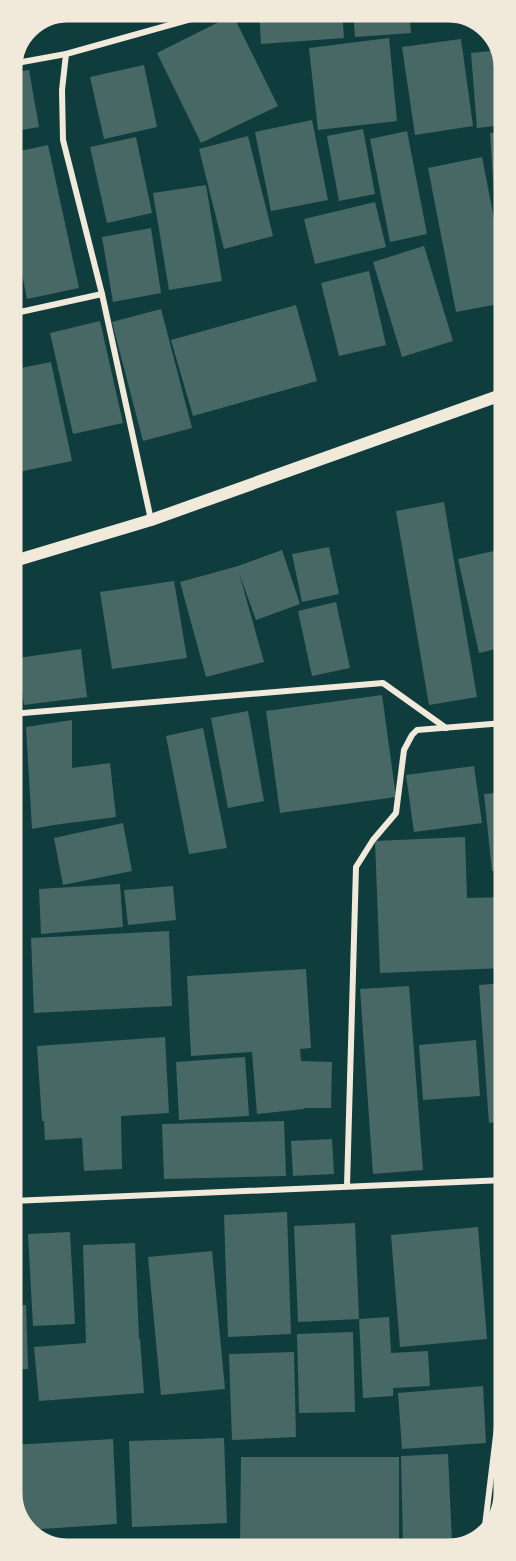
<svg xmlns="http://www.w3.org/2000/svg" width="516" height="1561" viewBox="0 0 516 1561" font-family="Rubik,sans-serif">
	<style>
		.building { fill: #486865 }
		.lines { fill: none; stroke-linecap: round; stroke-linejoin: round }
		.minor { stroke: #f1e9da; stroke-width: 6 }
		.secondary { stroke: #f1e9da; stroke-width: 12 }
		.rim { fill: none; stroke: #f1e9da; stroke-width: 3 }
	</style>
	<rect width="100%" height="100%" fill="#0f3d3e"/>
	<g class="building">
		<path d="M259,11H342L344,38L261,44Z"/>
		<path d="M353,11H409L411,33L355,37Z"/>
		<path d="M425,11H455L464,15L425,18Z"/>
		<path d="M233,15L278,106L201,143L157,53Z"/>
		<path d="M389,38L397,121L318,130L309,48Z"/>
		<path d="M461,39L473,126L415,135L402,47Z"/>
		<path d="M501,50L504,54V125L477,128L471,53Z"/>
		<path d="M144,65L157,127L104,139L90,77Z"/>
		<path d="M29,70L39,127L11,132V73Z"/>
		<path d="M312,120L328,200L271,211L255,132Z"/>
		<path d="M363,129L375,194L339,201L327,136Z"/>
		<path d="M407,131L427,234L390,242L370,139Z"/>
		<path d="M504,132V194L494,195L490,133Z"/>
		<path d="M248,136L273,236L224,249L199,149Z"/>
		<path d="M136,137L152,213L107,223L90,147Z"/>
		<path d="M48,145L79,288L27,299L11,218V153Z"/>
		<path d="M482,157L504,270V303L456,312L428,168Z"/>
		<path d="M206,185L222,281L169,290L153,193Z"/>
		<path d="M375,202L386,247L315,264L304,219Z"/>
		<path d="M499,203H504V232H502Z"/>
		<path d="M151,228L161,293L113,302L102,237Z"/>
		<path d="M424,246L453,341L402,357L373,262Z"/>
		<path d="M369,271L386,345L339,356L321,283Z"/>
		<path d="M296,305L317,381L193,416L171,340Z"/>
		<path d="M161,309L192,428L143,441L112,322Z"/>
		<path d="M100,321L123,423L73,434L50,333Z"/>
		<path d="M51,362L72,461L14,473L11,459V370Z"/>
		<path d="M444,502L477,697L429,705L396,511Z"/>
		<path d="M329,547L339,594L302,602L292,554Z"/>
		<path d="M282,550L300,604L256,620L239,573L264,662L206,677L180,582L238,566Z"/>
		<path d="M494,551L504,595V647L479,653L458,559Z"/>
		<path d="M174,581L187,658L112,669L100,592Z"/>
		<path d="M336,602L350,668L312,676L298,611Z"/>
		<path d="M81,649L87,697L24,705L18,658Z"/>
		<path d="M382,695L396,797L280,813L266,711Z"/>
		<path d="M248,711L264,801L228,808L211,718Z"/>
		<path d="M72,720V768L110,763L116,817L54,825L32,829L26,727Z"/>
		<path d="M203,728L227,848L189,854L166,736Z"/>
		<path d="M474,766L482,823L414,832L406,775Z"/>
		<path d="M505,792V870L492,871L484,794Z"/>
		<path d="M123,823L132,871L63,885L54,838Z"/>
		<path d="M465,837L467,898L505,897V968L380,973L375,841Z"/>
		<path d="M120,884L123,927L41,934L39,889Z"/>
		<path d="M173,886L176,920L128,925L124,890Z"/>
		<path d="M169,931L172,1006L34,1013L31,938Z"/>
		<path d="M306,969L311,1048L300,1049L301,1061L332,1062L331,1108H304V1109L257,1114L252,1052L191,1056L187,976Z"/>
		<path d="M505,983V1122L489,1123L479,985Z"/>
		<path d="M409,986L423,1170L373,1174L360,989Z"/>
		<path d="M165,1037L169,1113L121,1116L122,1169L84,1171L82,1138L45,1140L44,1121H42L37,1046Z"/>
		<path d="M476,1040L480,1096L423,1100L419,1045Z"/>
		<path d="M245,1057L249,1116L179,1120L176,1062Z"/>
		<path d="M284,1121L286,1176L164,1179L162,1124Z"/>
		<path d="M332,1139L334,1174L293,1176L291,1141Z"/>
		<path d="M287,1212L291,1334L228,1337L224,1215Z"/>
		<path d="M355,1223L359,1319L298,1322L294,1226Z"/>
		<path d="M478,1227L487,1339L400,1347L391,1235Z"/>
		<path d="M70,1232L75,1324L33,1326L28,1234Z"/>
		<path d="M135,1243L139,1339H140L144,1393L39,1401L34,1347L86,1343L83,1245Z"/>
		<path d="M212,1251L225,1389L161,1395L148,1257Z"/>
		<path d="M26,1305L28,1369L12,1370V1306Z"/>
		<path d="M389,1317L391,1353L428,1351L430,1386L393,1388V1396L363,1398L359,1319Z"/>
		<path d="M353,1332L355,1412L299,1413L297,1334Z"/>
		<path d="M294,1352L296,1437L232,1440L229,1354Z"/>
		<path d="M483,1386L486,1443L402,1449L398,1393Z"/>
		<path d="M224,1438L227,1523L132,1527L129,1441Z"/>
		<path d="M113,1439L117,1524L26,1530L17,1515L13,1445Z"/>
		<path d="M448,1454L452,1542L403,1545L401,1456Z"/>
		<path d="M241,1457H399V1546L240,1545Z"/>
	</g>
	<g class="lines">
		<g class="minor">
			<path d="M11,64L66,54"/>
			<path d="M11,314L102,294"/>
			<path d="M151,520L102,294L63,140L62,90L66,54L209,14L214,11"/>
			<path d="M11,714L383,683L446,728"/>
			<path d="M12,1100L14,1200"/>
			<path d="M347,1186L356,867L373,840L396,813L404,750L412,735L417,730L504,723"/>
			<path d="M12,1201L505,1180"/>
			<path d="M484,1534L498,1419L502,1180"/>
		</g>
		<path class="secondary" d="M11,562L151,520L504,394"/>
	</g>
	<path d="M0 0H516V1561H0ZM68 21H448A47 47 0 0 1 495 68V1493A47 47 0 0 1 448 1540H68A47 47 0 0 1 21 1493V68A47 47 0 0 1 68 21Z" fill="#f1e9da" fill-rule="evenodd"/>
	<path class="rim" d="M68 21H448A47 47 0 0 1 495 68V1493A47 47 0 0 1 448 1540H68A47 47 0 0 1 21 1493V68A47 47 0 0 1 68 21Z"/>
</svg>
